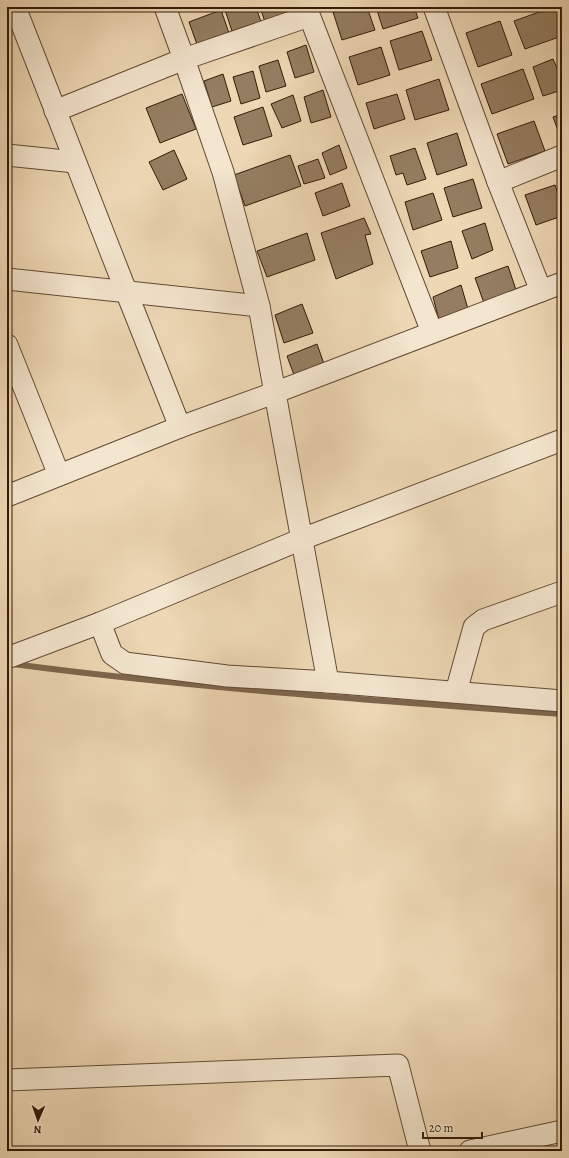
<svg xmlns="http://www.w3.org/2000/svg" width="569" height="1158" viewBox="0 0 569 1158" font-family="Alegreya,serif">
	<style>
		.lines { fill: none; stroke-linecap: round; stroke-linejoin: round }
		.stream { stroke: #7d654c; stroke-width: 6 }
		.building { fill: #947d61; stroke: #331b08 }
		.minor-casing { stroke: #624a33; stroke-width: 23 }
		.minor { stroke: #f3e5ce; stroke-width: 21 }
	</style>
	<rect width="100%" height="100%" fill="#edd7b4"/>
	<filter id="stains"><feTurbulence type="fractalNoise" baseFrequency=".005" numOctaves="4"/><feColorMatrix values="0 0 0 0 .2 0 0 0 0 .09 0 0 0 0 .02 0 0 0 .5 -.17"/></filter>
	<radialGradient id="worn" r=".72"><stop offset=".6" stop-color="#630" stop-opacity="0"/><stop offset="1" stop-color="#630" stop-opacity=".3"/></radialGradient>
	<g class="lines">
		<path class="stream" d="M13,664C195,688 379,701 562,714"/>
	</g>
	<g class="building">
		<path d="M224,7H256L261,22L232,31Z"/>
		<path d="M260,7H294L297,14L266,25Z"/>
		<path d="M350,7H367L375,30L342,40L333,12Z"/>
		<path d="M376,7H414L418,18L383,29Z"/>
		<path d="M553,7H560L562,12V36L525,49L514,21Z"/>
		<path d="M221,10L231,39L199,50L189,22Z"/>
		<path d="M500,21L512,55L478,67L466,33Z"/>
		<path d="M422,31L432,60L399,70L390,41Z"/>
		<path d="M306,45L314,72L295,78L287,52Z"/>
		<path d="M381,47L390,75L358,85L349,57Z"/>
		<path d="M553,59L557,68L562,66V90L543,96L533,67Z"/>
		<path d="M278,60L286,86L266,92L259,66Z"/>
		<path d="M523,69L534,99L492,114L481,84Z"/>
		<path d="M253,71L260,98L241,104L233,77Z"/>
		<path d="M223,74L231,101L212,107L204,81Z"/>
		<path d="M439,79L449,110L415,120L406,90Z"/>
		<path d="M323,90L331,117L311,123L304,97Z"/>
		<path d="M182,94L196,129L160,143L146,108Z"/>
		<path d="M397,94L405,119L374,129L366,103Z"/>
		<path d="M293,95L301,121L282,128L271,104Z"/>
		<path d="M263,107L272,136L243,145L234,117Z"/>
		<path d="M562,114V141L553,117Z"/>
		<path d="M534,121L545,151L508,164L497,134Z"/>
		<path d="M457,133L467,165L437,175L427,143Z"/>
		<path d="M339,145L347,168L330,175L322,153Z"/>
		<path d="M415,148L426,179L407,185L403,173L396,175L390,156Z"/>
		<path d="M174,150L187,179L163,190L149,162Z"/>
		<path d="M290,155L301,186L245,206L234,175Z"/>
		<path d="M318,159L325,178L304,184L298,166Z"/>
		<path d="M473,179L482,208L453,217L444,188Z"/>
		<path d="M342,183L350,206L323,216L315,193Z"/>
		<path d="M555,185L562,205V216L536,225L525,195Z"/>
		<path d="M433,193L442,220L413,230L405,202Z"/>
		<path d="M364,218L371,234L365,235L373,264L336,279L321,233Z"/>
		<path d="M485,223L493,250L472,259L462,231Z"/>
		<path d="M307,233L315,260L267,277L257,251Z"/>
		<path d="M451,241L458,268L430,277L421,251Z"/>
		<path d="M508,266L517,293L484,303L475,278Z"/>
		<path d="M461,285L468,309L439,320L433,297Z"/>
		<path d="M302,304L313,333L284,343L275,315Z"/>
		<path d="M317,344L324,364L294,375L287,356Z"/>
	</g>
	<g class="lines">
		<defs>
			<g id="minor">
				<path d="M15,7L126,291L180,427"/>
				<path d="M165,7L184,59L223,172L259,306L328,682"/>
				<path d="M306,7L432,332"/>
				<path d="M434,7L498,182L541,291"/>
				<path d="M55,111L184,59L309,16"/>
				<path d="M7,155L75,162"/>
				<path d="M498,182L562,156"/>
				<path d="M7,279L259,306"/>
				<path d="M7,345L59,475"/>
				<path d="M7,496L180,427L274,393L562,283"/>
				<path d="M100,623L112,654L125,663L227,676L328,682L562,701"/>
				<path d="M7,658L100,623L302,539L562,440"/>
				<path d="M456,692L474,627L483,620L562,592"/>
				<path d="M7,1080L398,1065L420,1151"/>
				<path d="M470,1151L562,1131"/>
			</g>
		</defs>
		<use href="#minor" class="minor-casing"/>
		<use href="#minor" class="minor"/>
	</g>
	<rect width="569" height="1158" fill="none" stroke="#edd7b4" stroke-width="24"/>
	<rect x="8" y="8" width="553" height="1142" fill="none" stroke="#331b08" stroke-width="2"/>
	<rect x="12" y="12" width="545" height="1134" fill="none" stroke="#331b08"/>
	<g transform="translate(38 1120) rotate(182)" stroke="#f3e5ce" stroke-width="3" paint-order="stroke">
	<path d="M0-3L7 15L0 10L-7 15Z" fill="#331b08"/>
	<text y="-6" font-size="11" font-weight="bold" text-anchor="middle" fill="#331b08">N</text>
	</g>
	<path d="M423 1132v6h59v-6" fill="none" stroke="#331b08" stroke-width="2"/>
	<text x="429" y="1132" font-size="12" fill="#331b08" stroke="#f3e5ce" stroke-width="3" paint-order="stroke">20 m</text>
	<rect width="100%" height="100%" filter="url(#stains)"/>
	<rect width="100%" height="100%" fill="url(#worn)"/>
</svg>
